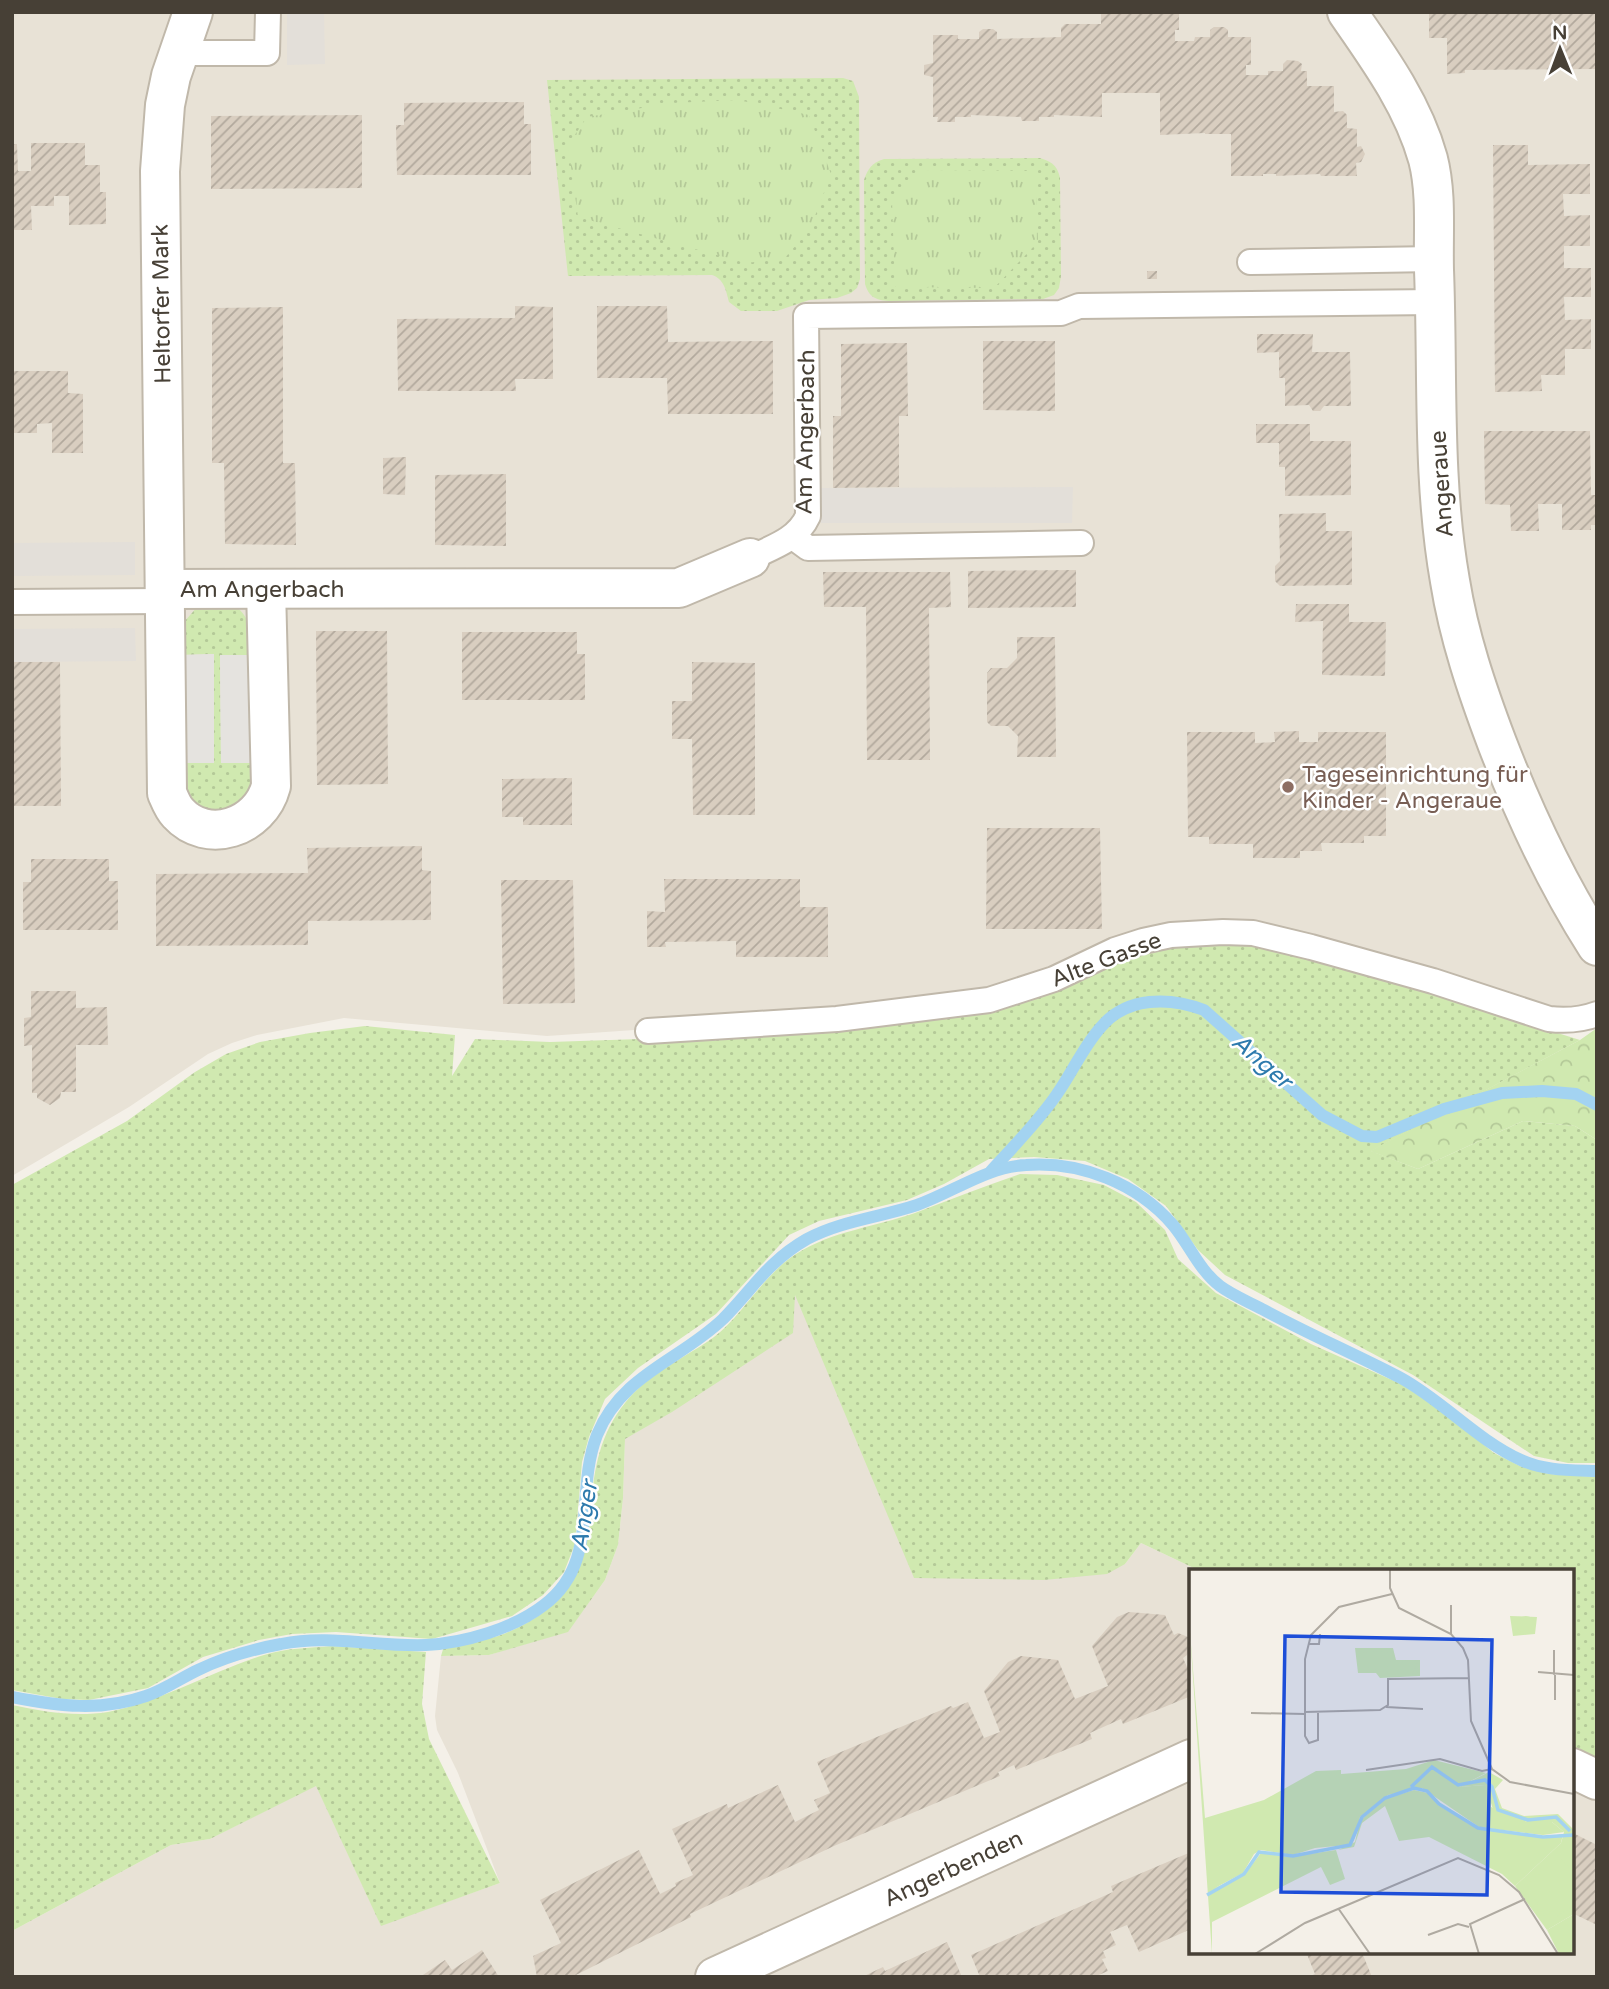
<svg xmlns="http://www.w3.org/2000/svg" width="1609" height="1989" viewBox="0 0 1609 1989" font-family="'Varela Round',sans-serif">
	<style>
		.residential { fill: #e8e2d6 }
		.industrial { fill: #e3dfd9 }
		.grass { fill: url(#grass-dots) }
		.forest { fill: url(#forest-crowns) }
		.park { fill: url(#park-tufts) }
		.parking { fill: #e5e3df }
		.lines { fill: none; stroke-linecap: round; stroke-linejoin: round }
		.stream { stroke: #a3d3f1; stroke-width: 12 }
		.building { fill: url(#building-hatch) }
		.lane-casing { stroke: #c0b8aa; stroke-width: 28 }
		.street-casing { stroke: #c0b8aa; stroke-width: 42 }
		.lane { stroke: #fff; stroke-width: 24 }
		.street { stroke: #fff; stroke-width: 38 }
		.education-dot { fill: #8d6e63; stroke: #fff; stroke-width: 2.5 }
		.labels { text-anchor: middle; stroke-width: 5; stroke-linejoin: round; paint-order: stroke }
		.street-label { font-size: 23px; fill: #474036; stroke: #fff }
		.education-label { font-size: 23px; fill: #785e54; stroke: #fff; text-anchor: start }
		.water-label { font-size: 24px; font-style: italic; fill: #2d7aad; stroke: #fff }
		.inset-river { fill: none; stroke: #a3d3f1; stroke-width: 3.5 }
		.inset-road { fill: none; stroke: #afaaa1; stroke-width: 2 }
		.view { fill: #1d4ed8; fill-opacity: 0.15; stroke: #1d4ed8; stroke-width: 3.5 }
		.inset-edge { fill: none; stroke: #474036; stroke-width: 3.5 }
	</style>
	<defs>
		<pattern id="grass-dots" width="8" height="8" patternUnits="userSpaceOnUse" patternTransform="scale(1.75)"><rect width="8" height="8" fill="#d0e9b0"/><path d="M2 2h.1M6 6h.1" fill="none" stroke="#b4c998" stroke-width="1.8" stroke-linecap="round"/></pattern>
		<pattern id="forest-crowns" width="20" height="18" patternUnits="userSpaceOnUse" patternTransform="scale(1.75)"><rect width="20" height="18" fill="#d0e9b0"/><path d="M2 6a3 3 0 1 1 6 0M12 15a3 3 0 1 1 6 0" fill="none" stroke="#b4c998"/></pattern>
		<pattern id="park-tufts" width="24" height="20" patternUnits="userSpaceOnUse" patternTransform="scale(1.75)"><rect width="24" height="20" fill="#d0e9b0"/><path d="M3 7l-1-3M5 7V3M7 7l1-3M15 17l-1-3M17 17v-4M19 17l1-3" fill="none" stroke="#b4c998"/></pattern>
		<pattern id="building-hatch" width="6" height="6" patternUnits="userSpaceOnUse" patternTransform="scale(1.75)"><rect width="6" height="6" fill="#d9cec0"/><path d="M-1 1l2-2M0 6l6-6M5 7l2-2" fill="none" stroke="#b2a99d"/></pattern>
	</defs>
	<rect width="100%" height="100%" fill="#f4f0e8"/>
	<g class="residential">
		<path d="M12,12H1597V1010L1017,986L649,1029L547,1036L344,1018L257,1035L232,1043L208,1054L129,1107L12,1176Z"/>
		<path d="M795,1294L1125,1564L1141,1543L1200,1571H1191V1952H1572V1773L1597,1785V1977H12V1931L171,1845L210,1839L316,1785L381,1925L500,1883L458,1773L437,1730L435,1716L441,1656L489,1655L568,1631L605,1580L618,1545L623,1498L625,1439Z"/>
	</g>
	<g class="industrial">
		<path d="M287,12H324L325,64L287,65Z"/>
		<path d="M1073,487L1072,523H821V488Z"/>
		<path d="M135,542V575L12,576V543Z"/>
		<path d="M135,628L136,661L12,662V629Z"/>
	</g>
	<g class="grass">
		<path d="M843,78L853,81L859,97L860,279L857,288L851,293L837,298L809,300L777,311H741L729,302C726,290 724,279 712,275L568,276L547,80Z"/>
		<path d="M1040,158C1052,162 1057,165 1060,178L1061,276L1059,288L1054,295L1043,299L889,301C875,300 869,297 865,284L864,180C868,168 872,163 884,159Z"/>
		<path d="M234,605C253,619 250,633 252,655H220L221,763H252L253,783L240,805C213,812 208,813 185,795L182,763L214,762L213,654L181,655L184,622L198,606Z"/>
		<path d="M1223,940L1308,955L1580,1040L1371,1151L1418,1169L1523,1121L1575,1126L1597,1140V1463H1568L1534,1456L1413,1375L1225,1275L1198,1250L1166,1206L1128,1179L1085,1161L1034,1157L989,1159L944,1184L907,1200L819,1221L789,1235L716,1314L638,1368L605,1399L589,1437L582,1462L575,1544L564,1572L543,1595L512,1616L432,1639L336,1632L292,1634L259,1640L203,1657L148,1688L89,1700L62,1699L12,1690V1185L127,1121L195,1072L226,1054L260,1042L310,1033L365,1026L455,1035L452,1076L475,1039L550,1042L671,1038L958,1014L1173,941Z"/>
		<path d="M1020,1174L1057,1175L1104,1185L1136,1202L1165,1230L1178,1259L1216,1293L1311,1344L1401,1384L1441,1410L1494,1453L1522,1467L1550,1474L1597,1477V1760L1572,1748V1571H1200L1141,1543L1125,1564L1107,1574L1044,1580L914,1578L795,1295L793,1333L672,1412L625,1439L623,1498L618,1545L605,1580L568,1632L489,1655L441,1656L444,1646C464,1642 488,1641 506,1633C568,1607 586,1572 591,1506C594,1468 600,1434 625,1403C647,1374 685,1358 714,1337C743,1315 763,1275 796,1254C832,1231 875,1227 915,1213C950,1200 984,1186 1020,1174Z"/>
		<path d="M332,1646L426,1652L422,1704L429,1739L500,1883L381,1926L316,1786L210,1839L171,1845L12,1931V1705C45,1712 75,1717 108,1712C158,1703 213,1671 264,1655C286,1648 309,1648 332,1646Z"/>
	</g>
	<path class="forest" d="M1597,1028V1140L1575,1126L1523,1121L1418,1169L1370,1151L1580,1040Z"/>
	<g class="park">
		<path d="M738,100L809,115L831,174L810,229L784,259L746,263L578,217L568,145L587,117L672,103Z"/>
		<path d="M922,170L1036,171L1038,242L994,288L895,287L892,201Z"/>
	</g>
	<g class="parking">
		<path d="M214,654V763H182L181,655Z"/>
		<path d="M220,655H252V763H221Z"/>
	</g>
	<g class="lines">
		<g class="stream">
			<path d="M991,1171C1013,1147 1038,1122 1057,1094C1072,1073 1083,1047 1101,1027C1127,996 1170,997 1204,1010L1322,1115L1362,1136L1377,1137L1444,1109L1502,1093L1542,1091L1576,1094L1597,1105"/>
			<path d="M12,1697C59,1706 100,1712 146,1696C164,1690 181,1678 198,1670C223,1658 254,1649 281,1644C329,1634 377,1647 426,1645C464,1643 513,1629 544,1605C601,1562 574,1494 597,1435C622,1374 679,1361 723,1319C753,1289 767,1262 807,1239C840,1221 881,1217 917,1205C954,1192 986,1167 1026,1165C1080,1161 1137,1183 1173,1225C1189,1244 1199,1270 1220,1286C1232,1295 1249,1302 1262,1309C1308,1334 1355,1354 1401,1378C1443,1401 1477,1440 1521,1460C1544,1471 1571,1470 1597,1471"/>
		</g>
	</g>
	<g class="building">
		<path d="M1101,12H1179V30H1175V41H1194L1195,37H1210V30L1214,27H1224L1228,30V37H1251V65H1246V75H1268V71H1283V64L1287,60L1298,61L1302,64L1301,71H1307V86H1334V112L1343,111L1347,115V128L1357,129V147L1361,146L1365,154L1361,162L1356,163L1357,176H1321L1320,174L1276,176V174H1263V176H1231V134H1205V133L1160,135V93H1102V117L1054,115V117H1039V121H1022L1021,117L971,115V117H955V122H937L938,117H933V77L924,75V65L933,63V35H958V39H979V32L983,29H993L997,32V39L1061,37V28L1065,24H1101Z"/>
		<path d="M1429,12H1597V69L1465,70V73L1447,74V38H1429Z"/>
		<path d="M524,102V124H531V175H397L396,125H404V103Z"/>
		<path d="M362,115V188L211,189V116Z"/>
		<path d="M31,143H85V165H100V192H106V224L69,225V196H54V206H31L32,230H12V144H17L18,171H31Z"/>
		<path d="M1493,145H1528V165L1590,164V194H1563L1564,216L1590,215V246H1564V268H1591V297H1564L1565,320L1591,319V349H1565V375H1541L1542,391L1495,392Z"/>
		<rect x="1147" y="271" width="10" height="8"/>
		<path d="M515,306L553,307V379H515L516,391H398L397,319L515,318Z"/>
		<path d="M597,306H667L668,342L773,341V414H668L667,378H597Z"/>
		<path d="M283,307V463H295L296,545L225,544L224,463H212V308Z"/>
		<path d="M1257,334H1313L1312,352H1350L1351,406H1324L1320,411H1313L1309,405L1285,406V378H1279V352L1257,353Z"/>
		<path d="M983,341H1055V411L983,410Z"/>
		<path d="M907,343L908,416H899V487L833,488V416H841V344Z"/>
		<path d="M13,371H68V393L83,394V453H52V423L37,424V433H12Z"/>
		<path d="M1256,424H1310V441H1351V495L1285,496V467H1279V443H1256Z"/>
		<path d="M1484,431H1590L1591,495H1597V525H1591V530H1562V504H1538L1539,531H1511L1510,505L1485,504Z"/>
		<path d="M406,457L405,495L383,494V458Z"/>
		<path d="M506,474V546L435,545V475Z"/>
		<path d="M1326,513V531H1352V585L1280,586L1275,581V566L1280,561L1279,514Z"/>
		<path d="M1076,570V607L968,608V571Z"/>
		<path d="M823,572H950L951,607L929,608L930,760H867L866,607H824Z"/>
		<path d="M1296,604H1349V622H1386L1385,676L1322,675L1323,621L1295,622Z"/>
		<path d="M316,631H387L388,784L317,785Z"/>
		<path d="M462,632H577V654H585V700H462Z"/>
		<path d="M1017,637H1055L1056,757H1017L1018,736L1008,726H991L987,722V673L991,668H1007L1017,658Z"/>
		<path d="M12,662H60L61,806H12Z"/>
		<path d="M692,662L755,663V815H693L692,739H672V701H692Z"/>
		<path d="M1299,731V742H1318V732H1386V836H1364V843H1321L1322,851H1300V858H1253V844H1209V837H1188L1187,732H1255V743L1275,742L1274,732Z"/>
		<path d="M572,778V825H523V817H502V779Z"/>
		<path d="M987,828H1100L1102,929H986Z"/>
		<path d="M422,846V870L431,871V920L308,921V945L156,946V874L308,873L307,848Z"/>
		<path d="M31,859H109V881H118V930H23V882H31Z"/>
		<path d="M664,879H800V907H828V957H736V941L665,942L666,947H647V911L665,912Z"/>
		<path d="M501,880H573L575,1003L503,1004Z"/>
		<path d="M31,991H76V1008L107,1007L108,1045H76V1092H61L60,1098L50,1105L37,1098V1093H32V1045L24,1046V1018L31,1017Z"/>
		<path d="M1129,1612L1165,1615L1174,1635L1178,1633L1188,1637L1191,1647L1187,1655L1183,1658L1187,1667L1191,1658V1696L1123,1724L1121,1719L1090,1733L1092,1739L1016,1770L1014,1765L998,1772L1000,1776L834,1846L690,1914L691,1917L572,1977H537L533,1956L561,1943L540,1900L639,1850L660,1894L676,1886L675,1883L693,1875L672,1829L727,1804L728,1808L778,1785L795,1822L819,1810L814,1800L830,1793L817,1762L951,1706L953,1708L968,1702L984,1738L1000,1732L984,1691L1008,1662L1021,1656L1058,1660L1075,1699L1108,1686L1092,1646L1117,1617Z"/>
		<path d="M1575,1834L1597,1845V1925L1572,1913V1839Z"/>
		<path d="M1191,1852V1891L1188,1892L1191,1900V1929L1139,1952L1127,1925L1110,1932L1116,1945L1103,1951L1106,1958L1102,1959L1108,1971L1094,1977H980L971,1955L1113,1892L1111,1886Z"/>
		<path d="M947,1942L962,1977H862L883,1967L885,1971Z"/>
		<path d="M482,1950L499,1977H420L445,1960L452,1970Z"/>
		<path d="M1306,1952H1368L1363,1955L1372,1977H1309L1315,1974Z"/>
	</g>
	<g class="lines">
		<defs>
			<g id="lane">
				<path d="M177,53H267L268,12"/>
				<path d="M1250,262L1434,259"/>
				<path d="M793,537L808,548L1081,543"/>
				<path d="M750,558C773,547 797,540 808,516L806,316L1061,313L1079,306L1436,302"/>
				<path d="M12,602L165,601"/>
				<path d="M648,1031L837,1019L989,1000L1054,979L1115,950L1143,941L1171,935L1223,932L1253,933L1311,947L1433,981L1549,1019C1566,1021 1581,1020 1597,1014"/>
			</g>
			<g id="street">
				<path d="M193,12L171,76L165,105L160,171L167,793C170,800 173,808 178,813C207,845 260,828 271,786L266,589"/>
				<path d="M1347,12C1379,58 1413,105 1428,159C1437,194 1433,234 1434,270C1438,373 1432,479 1450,581C1459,637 1477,690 1497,743C1524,813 1556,882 1597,946"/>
				<path d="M165,589L679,588L750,558"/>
				<path d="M1572,1768L1597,1780"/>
				<path d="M715,1977L1191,1759"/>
			</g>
		</defs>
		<use href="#lane" class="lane-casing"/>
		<use href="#street" class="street-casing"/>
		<use href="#lane" class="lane"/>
		<use href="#street" class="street"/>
	</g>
	<circle class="education-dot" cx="1288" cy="787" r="7"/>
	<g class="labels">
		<g class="street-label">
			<text transform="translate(161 304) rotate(-91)" y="8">Heltorfer Mark</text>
			<text transform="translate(805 432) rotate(-89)" y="8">Am Angerbach</text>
			<text transform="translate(1441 484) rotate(-94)" y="8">Angeraue</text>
			<text x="262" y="597">Am Angerbach</text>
			<text transform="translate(1106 959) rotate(-21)" y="8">Alte Gasse</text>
			<text transform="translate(953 1868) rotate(-25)" y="8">Angerbenden</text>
		</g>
		<g class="education-label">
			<text x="1302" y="782">Tageseinrichtung für<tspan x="1302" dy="26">Kinder - Angeraue</tspan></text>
		</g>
		<g class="water-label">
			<text transform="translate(1262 1061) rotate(41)" y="8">Anger</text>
			<text transform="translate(584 1516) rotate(-81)" y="8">Anger</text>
		</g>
	</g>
	<g transform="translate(1189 1569)">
		<rect width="385" height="385" fill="#f4f0e8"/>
		<path d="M321,47L348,48L346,65L324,67ZM0,51L16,249L75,231L127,202L152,201V205L217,200L245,191L297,204L270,218L296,216L302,224V238L338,253H363L375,263L354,266L290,258L233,219L199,226L171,248L165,271L158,276L126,279L104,286L72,281L65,285L54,304L26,319L55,306L72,284L100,288L147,281L156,310L141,316L132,298L23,353V385ZM166,79H204L207,91H231V107L191,109L187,104H169ZM225,221L239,224L249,236L288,259L354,268L374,265L372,274L326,317L313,305L240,268L210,272L196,237L173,254L165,278L149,281L166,273L171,252L195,230ZM385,345V384L370,385L358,361Z" fill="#d0e9b0"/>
		<path d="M300,203L314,211L306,220L313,239L335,247L369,245L385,261V345L358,361L326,317L372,274L375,263L363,253H338L305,243L296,216L270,218Z" fill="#d0e9b0"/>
		<path d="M328 56a9 9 0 1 1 18 0a9 9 0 1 1-18 0ZM191,82L200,84L202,92L196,102L170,97L171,84ZM214,91L229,92L223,107L210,106ZM370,288L385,304V336L367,348H356L338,316Z" fill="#d0e9b0"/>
		<path class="inset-river" d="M222,218L243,198L269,216L296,211L303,218L309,241L339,251L367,248L381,262M18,326L55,305L70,283L104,287L161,276L173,248L196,229L225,219L238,222L250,235L289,259L354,268L385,266"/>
		<path class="inset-road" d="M201,0V19L210,39L262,65L274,79L279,91L282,152L303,200L321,213L385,225M262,65V36M119,75H130L131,65M349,103L385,106M365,106V81M366,131V106M197,138L234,140M116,143L191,141L199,136V110L280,109M62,144L116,145M129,144V171L120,174L116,167V90L122,66L150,38L203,25M177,201L251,190L293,202L303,200M149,339L181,385M239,366L269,355L280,358M66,385L116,354L269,289L310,306L330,323L369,385M290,385L281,355L336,330"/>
		<path class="view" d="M96,67L303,71L298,326L92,323Z"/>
		<rect width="385" height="385" class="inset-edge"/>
	</g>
	<rect width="1609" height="1989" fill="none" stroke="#474036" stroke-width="28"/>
	<g transform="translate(1560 49) rotate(359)" stroke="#ffffff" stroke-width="5" paint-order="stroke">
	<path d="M0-5L12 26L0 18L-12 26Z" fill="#474036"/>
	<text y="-10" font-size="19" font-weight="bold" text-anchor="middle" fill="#474036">N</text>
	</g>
</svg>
